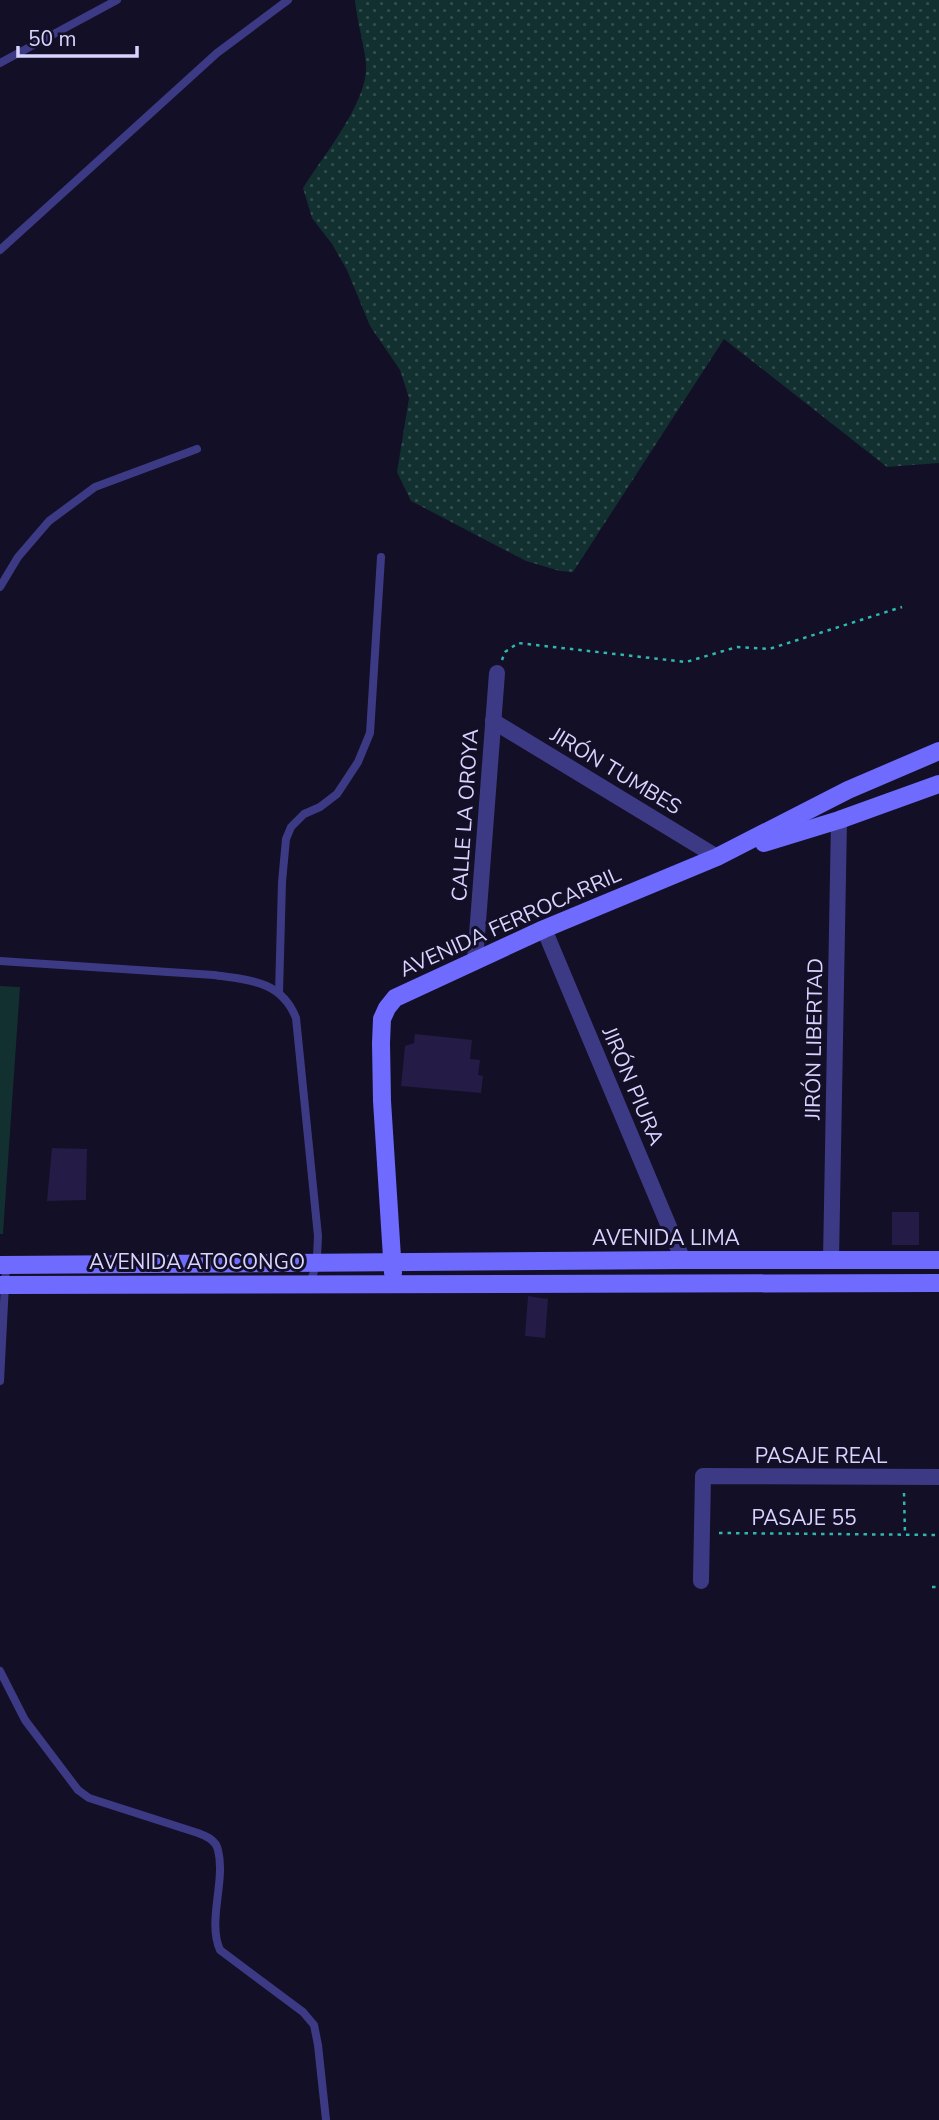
<svg xmlns="http://www.w3.org/2000/svg" width="939" height="2120" viewBox="0 0 939 2120" font-family="'Nunito Sans',sans-serif">
	<style>
		.green { fill: url(#green-dots) }
		.pitch { fill: #12302f }
		.building { fill: #241b47 }
		.lines { fill: none; stroke-linecap: round; stroke-linejoin: round }
		.path { stroke: #2fb8b0; stroke-width: 2.5; stroke-dasharray: 3.5 5; stroke-linecap: butt }
		.lane { stroke: #3d3a85; stroke-width: 8 }
		.street { stroke: #3d3a85; stroke-width: 16 }
		.secondary { stroke: #6f6bff; stroke-width: 18 }
		.labels { text-anchor: middle; stroke-width: 6; stroke-linejoin: round; paint-order: stroke }
		.street-label { font-size: 21px; fill: #d9d4ff; stroke: #130f26 }
	</style>
	<defs>
		<pattern id="green-dots" width="8" height="8" patternUnits="userSpaceOnUse" patternTransform="scale(1.75)"><rect width="8" height="8" fill="#12302f"/><path d="M2 2h.1M6 6h.1" fill="none" stroke="#344d4e" stroke-width="1.8" stroke-linecap="round"/></pattern>
	</defs>
	<rect width="100%" height="100%" fill="#130f26"/>
	<path class="green" d="M355,0H939V463L887,467L724,339L573,572L560,571L526,561L411,501L397,472L409,398L400,370L370,326L347,270L332,244L312,218L303,188C323,156 369,101 366,64C364,43 357,22 355,0Z"/>
	<path class="pitch" d="M0,986L20,987L3,1234H0Z"/>
	<g class="building">
		<path d="M415,1034L472,1040L470,1059L480,1060L478,1075L483,1076L481,1093L401,1086L405,1046L414,1043Z"/>
		<path d="M52,1148L87,1149L86,1200L47,1201Z"/>
		<rect x="892" y="1212" width="27" height="33"/>
		<path d="M528,1296L548,1299L545,1338L525,1336Z"/>
	</g>
	<g class="lines">
		<g class="path">
			<path d="M502,660L505,652L518,643L686,662L737,647L769,649L902,607"/>
			<path d="M904,1493L905,1535"/>
			<path d="M719,1533L939,1535"/>
			<path d="M932,1587H939"/>
		</g>
		<g class="lane">
			<path d="M0,63L117,0"/>
			<path d="M0,250L217,53L288,0"/>
			<path d="M0,587L18,557L49,521L95,487L197,449"/>
			<path d="M0,961L214,975C248,980 281,980 296,1018L318,1236C317,1253 318,1268 309,1283"/>
			<path d="M279,993L282,882L286,839L291,827L304,814L320,807L337,794L358,762L370,733L381,557"/>
			<path d="M0,1381L6,1265"/>
			<path d="M0,1671L25,1720L78,1790L89,1798L198,1833C206,1836 216,1840 218,1850C226,1881 207,1921 220,1950L303,2012L314,2025L318,2045L326,2120"/>
		</g>
		<g class="street">
			<path d="M493,721L717,857"/>
			<path d="M544,929L683,1260"/>
			<path d="M475,961L497,673"/>
			<path d="M831,1260L839,820"/>
			<path d="M701,1581L703,1476L939,1477"/>
		</g>
		<g class="secondary">
			<path d="M764,843L839,820L939,784"/>
			<path d="M0,1265L683,1260H939"/>
			<path d="M393,1273L382,1101L381,1043L382,1019L387,1008L395,998L544,929L717,857L848,790L939,751"/>
			<path d="M0,1285L939,1283"/>
		</g>
	</g>
	<g class="labels">
		<g class="street-label">
			<text transform="translate(616 771) rotate(31)" y="7">JIRÓN TUMBES</text>
			<text transform="translate(465 815) rotate(-86)" y="7">CALLE LA OROYA</text>
			<text transform="translate(510 922) rotate(-24)" y="7">AVENIDA FERROCARRIL</text>
			<text transform="translate(814 1039) rotate(-89)" y="7">JIRÓN LIBERTAD</text>
			<text transform="translate(633 1086) rotate(67)" y="7">JIRÓN PIURA</text>
			<text x="666" y="1245">AVENIDA LIMA</text>
			<text x="197" y="1269">AVENIDA ATOCONGO</text>
			<text x="821" y="1463">PASAJE REAL</text>
			<text x="804" y="1525">PASAJE 55</text>
		</g>
	</g>
	<path d="M18 46v10h119v-10" fill="none" stroke="#d9d4ff" stroke-width="3.5"/>
	<text x="28" y="46" font-size="21" fill="#d9d4ff" stroke="#130f26" stroke-width="5" paint-order="stroke">50 m</text>
</svg>
